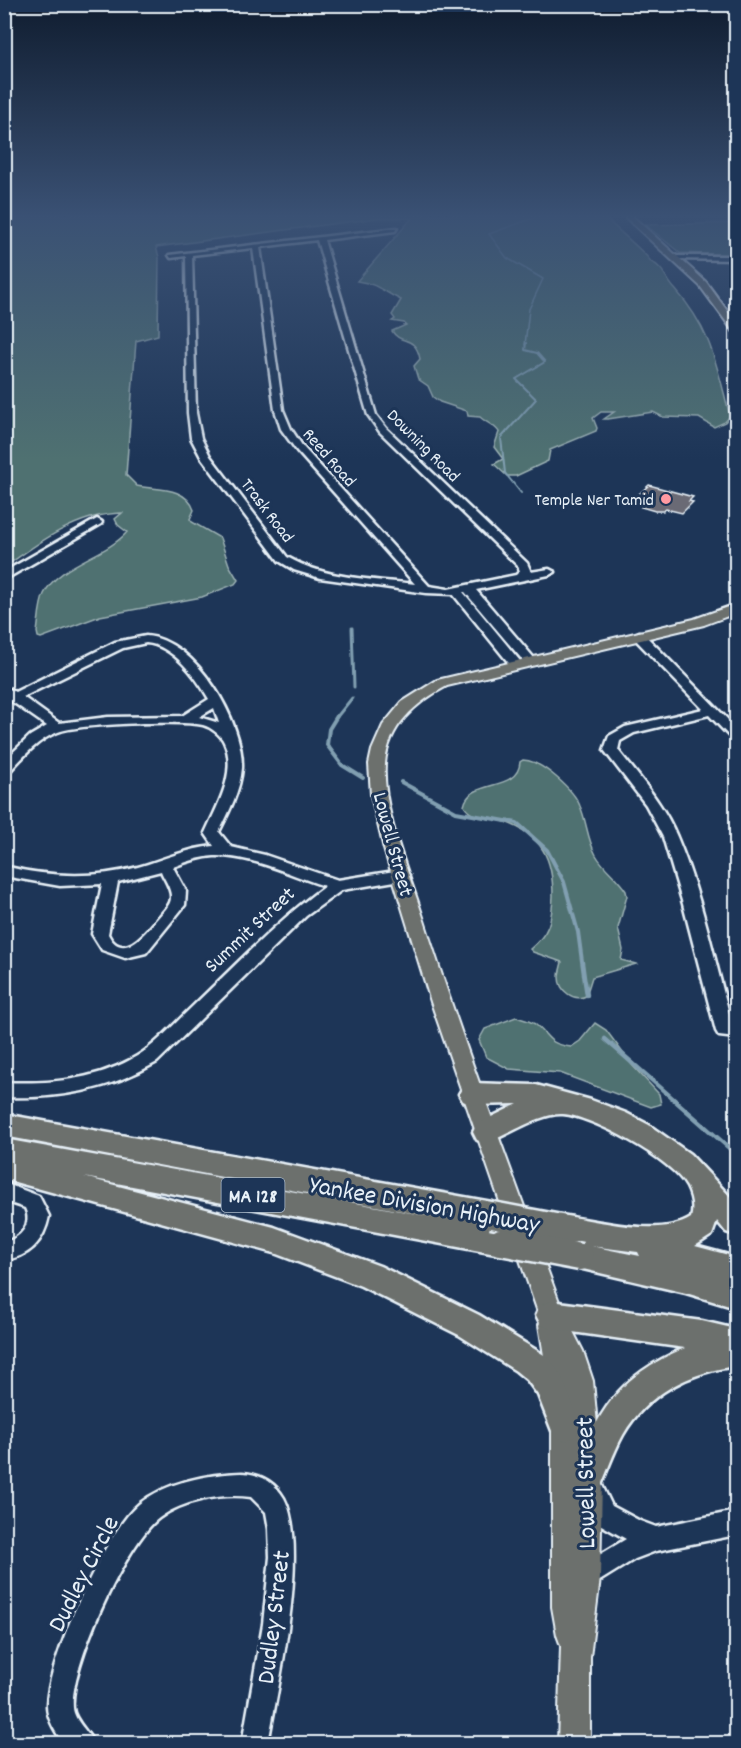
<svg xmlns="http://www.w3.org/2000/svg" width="741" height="1748" viewBox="0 0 741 1748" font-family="Dekko,sans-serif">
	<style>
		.green { fill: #507171; stroke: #9cb1b4; stroke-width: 1.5 }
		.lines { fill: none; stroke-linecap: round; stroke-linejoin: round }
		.stream-far4 { stroke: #819fb1; stroke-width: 1.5 }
		.stream-far3 { stroke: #819fb1; stroke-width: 2 }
		.stream-far2 { stroke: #819fb1; stroke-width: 3 }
		.stream-far1 { stroke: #819fb1; stroke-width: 4 }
		.stream { stroke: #819fb1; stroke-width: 4.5 }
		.building { fill: #6b6a74; stroke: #e8f1f8; stroke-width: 1.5 }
		.minor-casing { stroke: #e8f1f8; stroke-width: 5 }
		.major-casing { stroke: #e8f1f8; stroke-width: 4 }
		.highway-casing { stroke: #e8f1f8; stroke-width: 5 }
		.minor { fill: #1d3557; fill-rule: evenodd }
		.major { fill: #6c706d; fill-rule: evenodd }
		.highway { fill: #6c706d; fill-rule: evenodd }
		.highway-bridge-casing { stroke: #e8f1f8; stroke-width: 31; stroke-linecap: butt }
		.highway-bridge { stroke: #6c706d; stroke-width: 26 }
		.poi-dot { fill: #ff9aa2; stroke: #1d3557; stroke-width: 2 }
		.labels { text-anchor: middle; stroke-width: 6; stroke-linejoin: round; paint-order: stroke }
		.far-street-label { font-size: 18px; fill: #e8f1f8; stroke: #1d3557 }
		.far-poi-label { font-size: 18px; fill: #e8f1f8; stroke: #1d3557; text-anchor: end }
		.shield { fill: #1d3557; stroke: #abb9c8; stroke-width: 1.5 }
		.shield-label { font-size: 20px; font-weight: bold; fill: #e8f1f8 }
		.street-label { font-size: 21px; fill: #e8f1f8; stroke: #1d3557 }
		.near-street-label { font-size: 26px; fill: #e8f1f8; stroke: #1d3557 }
	</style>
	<rect width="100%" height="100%" fill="#1d3557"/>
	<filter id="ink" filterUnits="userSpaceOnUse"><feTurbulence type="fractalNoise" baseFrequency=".0167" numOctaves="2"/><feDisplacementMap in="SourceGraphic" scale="12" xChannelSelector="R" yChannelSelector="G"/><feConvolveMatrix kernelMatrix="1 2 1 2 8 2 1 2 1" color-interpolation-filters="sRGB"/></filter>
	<g filter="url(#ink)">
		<g class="green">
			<path d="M5,215H603C612,226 648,254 651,262C663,266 666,280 675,289C712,331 716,364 730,416L725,422L714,427L699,418L663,417L653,412L608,419H604L614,412H601L593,418L597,428L596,431L550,450L548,461L516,476H507L494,464L503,459L494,447L499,432C495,425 486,423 480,417L468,416L467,411L440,402L433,397L428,386L418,379L414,366L420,359C415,334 401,346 392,331L406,325L404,323L392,321L395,319L392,315L401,300C381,291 379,284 357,281L412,218H378L156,247L159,257L158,335L136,341L126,475L137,486C156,490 186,486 194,510L190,519L192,522L220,538L229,565L238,580L235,584L202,597L100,616L41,638L38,637L37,632C39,620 39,605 44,594C58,564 107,556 127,532L118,525L115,519L122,513C77,514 39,542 5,567Z"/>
			<path d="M736,223V255L680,253L646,225Z"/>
			<path d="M523,760C541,760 574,790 580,806C587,822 587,839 596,855C604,869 617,877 626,891L627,896L618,928L623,950L621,960L636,964L592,977L586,996C574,1002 559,991 559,977C559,972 561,967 562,962L533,952L530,949C549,934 552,920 553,896C553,859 542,835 505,822C491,817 472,820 464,806C469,778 518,793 520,762Z"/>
			<path d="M516,1017C522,1019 530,1021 535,1024C551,1037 546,1043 571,1047L580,1041L595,1023L606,1030L632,1065L659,1094L661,1104L651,1107L560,1073L509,1069L486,1057L479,1040L485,1029Z"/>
		</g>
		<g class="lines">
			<path class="stream-far4" d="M525,345L529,309L543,279L507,258L489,234L542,215"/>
			<path class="stream-far3" d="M521,493L505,473L501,438L536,399L516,379L545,362L537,353L525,350L526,343"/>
			<g class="stream-far2">
				<path d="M352,628L354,687"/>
				<path d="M336,718L352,698"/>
			</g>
			<g class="stream-far1">
				<path d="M337,716L329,729L327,745L342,765L363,778"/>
				<path d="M401,782L456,812L517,823L547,850L564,882L578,932L585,983"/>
			</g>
			<g class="stream">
				<path d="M585,982L587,995"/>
				<path d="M605,1039L736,1154"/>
			</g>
		</g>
		<path class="building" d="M649,485L693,497L689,501L693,502L682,513L666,509L663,511H655L641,507L643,505L638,504L644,495L639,494Z"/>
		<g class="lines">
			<defs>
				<g id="minor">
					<path d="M397,228L395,231L324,240L376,415L386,428L527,563L531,572L549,569L555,572L549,575L476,590L534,658V664H526L465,592H463L520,661V667H512L453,594L426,593L320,578L294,570L279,561L201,457L191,438L188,413L186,256L171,258L169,255ZM317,240L368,415L380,432L518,566L520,571L516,575L448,589L429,586L303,447L291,429L283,410L260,247ZM253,248L275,410L281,429L297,451L415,584C372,579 324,579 287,557L210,456L201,438L196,413L192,255Z"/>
					<path d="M674,256H736V260L672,259Z"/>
					<path d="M97,519L102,522L101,524L4,580V572Z"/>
					<path d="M639,632L643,633L736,728V739L731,738L709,715L634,733L620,741L618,750C639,777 664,804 677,837C702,896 715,963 732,1024H736V1038L719,1036L716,1031L683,904L663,837L646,805L604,750L609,736L625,727L703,709L635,639L633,636Z"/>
					<path d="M146,636C196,640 244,722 242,768C240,791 229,812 219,832L231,847L265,855L338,880L401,870L409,875L401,880L342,890L306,916L157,1062C109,1090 59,1099 4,1097V1082C47,1084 91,1081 130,1060C154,1048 173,1025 192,1007C236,965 277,921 325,886C290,875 252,855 214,856C200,857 186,862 173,867L186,891L185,905L146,953L125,958L102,950L92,934L102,884L60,886L4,876V866C48,877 94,879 138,867C163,860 188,848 214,846L205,833C217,806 238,772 224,742C221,735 211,727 203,725C182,720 78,724 58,732C38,739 23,757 9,772L4,773L5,760L30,736L47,726L4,696V686L15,692L115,642ZM146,643C173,645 197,678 209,699L182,716L108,717L59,723L23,697L123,648ZM214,708L219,723L199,717ZM161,871C164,879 172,889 171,898C171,905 163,912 158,918C147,931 123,964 108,934L118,882Z"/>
					<path d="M4,1183L39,1196L49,1216C44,1241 30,1257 4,1260V1242C21,1239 33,1224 25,1208L4,1201Z"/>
					<path d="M242,1473C260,1474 275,1482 284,1498C310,1547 278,1686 268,1744H242L263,1624L270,1557L269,1529L266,1512L251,1497C222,1493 182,1500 159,1518C126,1543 69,1668 73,1708C74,1721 89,1732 94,1744H64C56,1733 47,1719 47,1706C47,1662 105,1532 139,1504C166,1482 208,1474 242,1473Z"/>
					<path d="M593,1479L601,1483L612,1506L640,1521L656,1527L736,1511V1535L656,1551L635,1559L585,1590L576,1587L573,1578L576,1569L626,1539L596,1522L581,1491L585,1483Z"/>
				</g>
				<g id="major">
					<path d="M623,215H631L706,282L736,323V332L733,331L700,286Z"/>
					<path d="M736,604V613L704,625L447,686C415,703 388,726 385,764C382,810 408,870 422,914C464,1047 514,1178 562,1310L583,1351L593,1381L602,1479L600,1578L590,1657V1744H558L561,1646L557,1635L552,1607V1405L539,1325L541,1321L431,1002L384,849L371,795L369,764L372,750L383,725L402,702L437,680L694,619Z"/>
				</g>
				<g id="highway">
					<path d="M472,1083L536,1085L591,1100L626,1113L649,1125L690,1154L736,1203V1235L726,1232L717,1221L712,1235L695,1246L736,1257V1308L686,1293L570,1266L566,1257L570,1248L579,1244L561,1239L557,1230L561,1221L571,1217C604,1222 661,1237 691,1218C694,1208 692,1197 687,1187C674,1160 592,1116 563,1114C541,1112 507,1136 486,1143L477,1140L473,1132L477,1124L518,1104L472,1105L463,1101L459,1094L463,1087ZM591,1246L638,1252L640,1256Z"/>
					<path d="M4,1114L492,1202L502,1206L506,1215L502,1224L492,1227L511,1233L515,1242L511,1251L501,1255L84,1177L274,1227L380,1266L479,1315L549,1358L561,1375L581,1425L576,1436L565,1441L554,1436L538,1395L527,1380L516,1371L459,1335L361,1286L274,1253L4,1179V1139L455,1221L4,1136Z"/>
					<path d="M551,1301L702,1321L736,1329V1366C690,1372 647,1393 623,1435C613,1453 607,1472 599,1490L588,1495L577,1490L572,1479C598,1412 616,1377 685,1348L551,1329L541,1325L536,1315L541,1305Z"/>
				</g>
			</defs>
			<use href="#minor" class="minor-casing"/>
			<use href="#major" class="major-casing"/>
			<use href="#highway" class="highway-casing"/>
			<use href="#minor" class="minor"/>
			<use href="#major" class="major"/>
			<use href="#highway" class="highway"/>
			<defs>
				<g id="highway-bridge">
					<path d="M492,1215L571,1230"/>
					<path d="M501,1242L580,1257"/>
				</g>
			</defs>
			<use href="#highway-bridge" class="highway-bridge-casing"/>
			<use href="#highway-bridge" class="highway-bridge"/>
		</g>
	</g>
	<linearGradient id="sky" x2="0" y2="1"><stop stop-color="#101d30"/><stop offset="0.47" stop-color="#3a5174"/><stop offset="1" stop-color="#3a5174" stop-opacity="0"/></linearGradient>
	<rect width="741" height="460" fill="url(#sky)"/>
	<circle class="poi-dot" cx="666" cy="499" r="6"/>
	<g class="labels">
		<g class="far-street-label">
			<text transform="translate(424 445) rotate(45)" y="6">Downing Road</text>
			<text transform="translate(330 457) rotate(49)" y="6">Reed Road</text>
			<text transform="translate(268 510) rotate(53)" y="6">Trask Road</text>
		</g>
		<g class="far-poi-label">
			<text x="654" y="505">Temple Ner Tamid</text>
		</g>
		<rect class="shield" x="221.5" y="1178" width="63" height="34" rx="4.5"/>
		<g class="shield-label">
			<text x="253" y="1202">MA 128</text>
		</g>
		<g class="street-label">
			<text transform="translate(394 844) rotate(75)" y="7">Lowell Street</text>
			<text transform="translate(249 929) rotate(-43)" y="7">Summit Street</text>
		</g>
		<g class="near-street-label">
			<text transform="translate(425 1203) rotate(10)" y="9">Yankee Division Highway</text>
			<text transform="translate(584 1483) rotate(-91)" y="9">Lowell Street</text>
			<text transform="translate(82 1573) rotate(-63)" y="9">Dudley Circle</text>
			<text transform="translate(272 1617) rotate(-83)" y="9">Dudley Street</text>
		</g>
	</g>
	<rect width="741" height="1748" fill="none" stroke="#1d3557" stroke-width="24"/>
	<rect x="12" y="12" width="717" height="1724" fill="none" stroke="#e8f1f8" stroke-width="2" filter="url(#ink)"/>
</svg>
